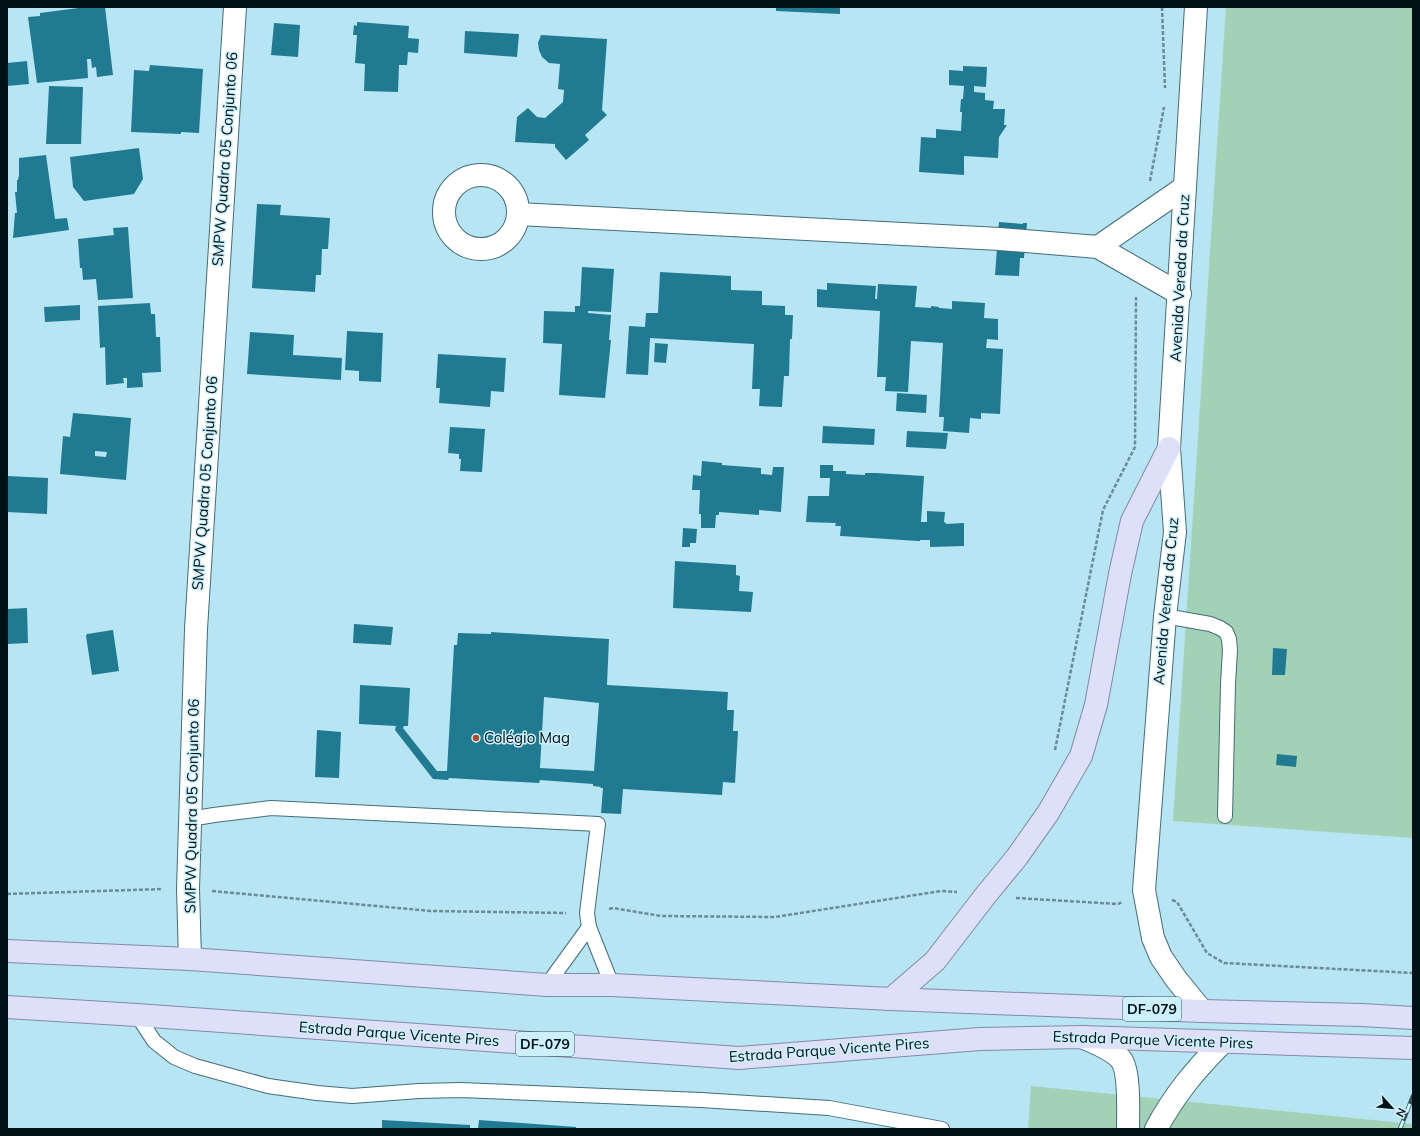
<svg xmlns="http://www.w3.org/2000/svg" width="1420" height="1136" viewBox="0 0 1420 1136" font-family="Mulish,sans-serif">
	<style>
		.green { fill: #a2d1b5 }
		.building { fill: #207b92; fill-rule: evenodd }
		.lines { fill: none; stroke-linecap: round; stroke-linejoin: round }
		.service-casing { stroke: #436d7a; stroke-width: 16 }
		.minor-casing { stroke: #436d7a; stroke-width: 24 }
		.tertiary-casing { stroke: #436d7a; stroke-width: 24 }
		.primary-casing { stroke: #818ba6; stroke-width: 24 }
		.path { stroke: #6b8c96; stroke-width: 2.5; stroke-dasharray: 4 2; stroke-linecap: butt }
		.service { stroke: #fff; stroke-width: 14 }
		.minor { stroke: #fff; stroke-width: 22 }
		.tertiary { stroke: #fff; stroke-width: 22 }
		.primary { stroke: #dde0f8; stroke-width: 22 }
		.rail-casing { stroke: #385058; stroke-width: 4.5 }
		.rail { stroke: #ccf1fc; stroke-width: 3; stroke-dasharray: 9; stroke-linecap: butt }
		.poi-dot { fill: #b34b28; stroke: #ccf1fc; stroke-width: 1.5 }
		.labels { text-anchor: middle; stroke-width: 3; stroke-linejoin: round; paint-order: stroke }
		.shield { fill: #ccf1fc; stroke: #3f545b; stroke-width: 1 }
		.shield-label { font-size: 14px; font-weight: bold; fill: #021116 }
		.street-label { font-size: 15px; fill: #021116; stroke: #ccf1fc }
		.poi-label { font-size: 15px; fill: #021116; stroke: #ccf1fc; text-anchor: start }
	</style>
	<rect width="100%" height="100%" fill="#b7e5f3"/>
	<g class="green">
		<path d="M1226,7H1413V838L1173,821Z"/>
		<path d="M1031,1086L1413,1124V1129H1028Z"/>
	</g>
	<g class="building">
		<path d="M86,7H105L113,75L97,77L96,67L92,68L91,59H87L88,78L37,83L28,17L40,16V13Z"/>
		<path d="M776,7H840V14L776,11Z"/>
		<path d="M357,22L409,26L408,38L419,39L418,53L408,52L407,65H399L398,92L364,91L365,64L355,63L357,35H353L354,25L357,26Z"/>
		<path d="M274,23L300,25L298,57L271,55Z"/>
		<path d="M465,31L519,34L517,57L464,53Z"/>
		<path d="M541,35L607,39L602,110L607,115L585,135L589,140L566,160L555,147V144L515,142L517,117L528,108L537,117L545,118L563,102L564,90L558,89L560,64L549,63L542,57L539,50L538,43Z"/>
		<path d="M27,61L29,84L7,86V63Z"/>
		<path d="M150,65L203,69L199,133L181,132V134L131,132L134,70L149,71Z"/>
		<path d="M963,66L987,67L986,87L974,86V92L985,93V100L994,101L993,109H1005L1004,125H1007L999,137L998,158L964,156V175L919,172L921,137L936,138V129L961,131L962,112H960L961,99H963L964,86L949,85V70L963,71Z"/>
		<path d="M49,86L83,87L81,144H46Z"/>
		<path d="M139,148L143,179L134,194L84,201L73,187L70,157Z"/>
		<path d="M46,155L55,219L67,218L69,230L13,238L15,213H17L15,192H17V180H18L19,175V158Z"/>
		<path d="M257,204L281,205L280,215L330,218L328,249H322L321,275H316L315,292L252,288Z"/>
		<path d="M999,222L1023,224V223H1027L1024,258H1020L1019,276L995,275Z"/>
		<path d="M128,227L133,298L98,300L96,279L83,280L82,268H80L78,239L114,235L113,228Z"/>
		<path d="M582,267L614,269L611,312L588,311V313L611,315L609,340H611L605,398L559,395L562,344L543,343L544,311L575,312V306H580Z"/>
		<path d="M660,272L731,276V290L762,291V305L785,306V315H793L792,339H790L789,376H784L782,407L759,406L760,389H752L754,344L650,338L648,375L626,374L629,326L645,327L646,313H658Z"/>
		<path d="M827,283L876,286L875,299H877L878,284L917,286L915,307L931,308V306L939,307V308L952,309V301L985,303L984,318L998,319V340L987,339L986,348L1003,349L1000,414L981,413V419L970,418L969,433L943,431L944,417H939L943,343L911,341L908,392L885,391L886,377H877L880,311L817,307V289L827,290Z"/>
		<path d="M150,303L151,314H155L156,337H160L161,372L142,373L143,387L127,388V378H123L124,383L106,385L105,347L100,348L98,306Z"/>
		<path d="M80,305V320L45,322L44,307Z"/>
		<path d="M347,331L383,333L381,382L359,381V371L345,370Z"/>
		<path d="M250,332L294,335L293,355L342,358L341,380L247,374Z"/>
		<path d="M655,343L668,344L666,363L654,362Z"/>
		<path d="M438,354L506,358L504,392L491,391L490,407L439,403L440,388H436Z"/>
		<path d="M897,393L927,395L926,413L896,411Z"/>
		<path d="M73,413L131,418L126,480L60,474L63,436L70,437ZM95,451L107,452L106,457L95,456Z"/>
		<path d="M823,426L875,429L874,445L822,443Z"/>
		<path d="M450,427L485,429L482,472L460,471L461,459H459V454L448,453Z"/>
		<path d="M907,431L948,433L946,449L906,447Z"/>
		<path d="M702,461L722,463V465L761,468V474L772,475L773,467H784L781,512L759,510V515L719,512V515H716L715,528H701V514H699L700,490H692L693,475L701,476Z"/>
		<path d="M820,465H833V471H846V474L865,475V473H876L924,476L921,522H927V511L945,512L944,522L946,523V524L964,523V546L930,547V540H920V541H918L841,536H840L841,526H835L836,523L806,522L808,496H829L830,478H820Z"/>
		<path d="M7,476L48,478L47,514L7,512Z"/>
		<path d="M683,528L697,529L696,543H690V547H682Z"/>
		<path d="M675,561L736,565V575L740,576L739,591L753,592L751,612L673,608Z"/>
		<path d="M27,608L28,643L7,644V609Z"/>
		<path d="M354,624L393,627L391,645L353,643Z"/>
		<path d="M113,630L119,671L92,675L86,636L87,634Z"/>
		<path d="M491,632L609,639L607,685L728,692L727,710H734L733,731H738L735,783L723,782L722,795L623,789L621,814L601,813L603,788H600L601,787L593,786V784L540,780L539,783L449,778L448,780L433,779L395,730L396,726L359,724L360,685L410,688L408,726H404L403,728L437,771H447L454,645H457L458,633L491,634ZM544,697L599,703L594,771L540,768Z"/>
		<path d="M1273,648L1287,649L1285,675H1272Z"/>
		<path d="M317,730L341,732L339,778L315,777Z"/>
		<path d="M1277,754L1297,756L1296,767L1276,765Z"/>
		<path d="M382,1120L470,1125V1129H382Z"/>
		<path d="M479,1120L576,1127V1129H478Z"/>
	</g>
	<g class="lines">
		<defs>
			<g id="service">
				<path d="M1165,616L1210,624L1220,628L1226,632L1229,639L1230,650L1228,684L1225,816"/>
				<path d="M190,819L214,815L271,808L598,824L587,913L589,927L612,985"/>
				<path d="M547,985L589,927"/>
				<path d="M137,1015L154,1041L174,1057L195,1066L268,1086L317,1093L352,1096L419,1091L461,1090L701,1100L829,1108L942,1129"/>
			</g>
			<g id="minor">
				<circle cx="481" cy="212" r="37"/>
				<path d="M518,214L1000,239L1098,247L1180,294"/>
				<path d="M1098,247L1185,187"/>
				<path d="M190,959L188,889L196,629L235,7"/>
				<path d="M1082,1037C1093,1042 1115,1050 1122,1061C1130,1074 1128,1113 1128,1129"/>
				<path d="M1156,1129C1175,1094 1195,1070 1223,1042"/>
			</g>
			<path id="tertiary" d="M1196,7L1169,448L1175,532L1165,616L1144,890L1153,938L1161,957L1176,979L1202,1011"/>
			<g id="primary">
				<path d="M7,951L190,959L547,985H612L891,999L1202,1011L1362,1015L1413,1018"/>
				<path d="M891,999L935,961L985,896L1017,857L1048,813L1081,756L1096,705L1120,574L1132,521L1169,448"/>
				<path d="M7,1007L137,1015L739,1058L980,1039L1082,1037L1413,1048"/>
			</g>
		</defs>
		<use href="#service" class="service-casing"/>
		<use href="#minor" class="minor-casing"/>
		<use href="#tertiary" class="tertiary-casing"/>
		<use href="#primary" class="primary-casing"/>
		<g class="path">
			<path d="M1162,7L1165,88"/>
			<path d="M1150,181L1164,107"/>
			<path d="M1055,750L1103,510L1135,447L1136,297"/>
			<path d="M212,891L431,911L566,913"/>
			<path d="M7,894L163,889"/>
			<path d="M1016,898L1118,904L1122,902"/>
			<path d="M1172,900L1177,902L1207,953L1224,963L1413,973"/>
			<path d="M609,909L613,908L661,916L775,917L941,891L957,892"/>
		</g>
		<use href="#service" class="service"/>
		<use href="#minor" class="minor"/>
		<use href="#tertiary" class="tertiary"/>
		<use href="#primary" class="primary"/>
		<defs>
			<path id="rail" d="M1400,1129L1413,1096"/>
		</defs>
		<use href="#rail" class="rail-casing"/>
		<use href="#rail" class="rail"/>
	</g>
	<circle class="poi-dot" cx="476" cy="738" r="4"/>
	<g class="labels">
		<g class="shield">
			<rect x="1123" y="997" width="58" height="24" rx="3"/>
			<rect x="516" y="1032" width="58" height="24" rx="3"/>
		</g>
		<g class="shield-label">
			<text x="1152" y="1014">DF-079</text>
			<text x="545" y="1049">DF-079</text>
		</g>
		<g class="street-label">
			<text transform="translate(225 159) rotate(-86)" y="5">SMPW Quadra 05 Conjunto 06</text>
			<text transform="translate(1180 278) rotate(-87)" y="5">Avenida Vereda da Cruz</text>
			<text transform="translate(205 483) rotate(-86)" y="5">SMPW Quadra 05 Conjunto 06</text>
			<text transform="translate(1166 601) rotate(-85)" y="5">Avenida Vereda da Cruz</text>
			<text transform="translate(192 806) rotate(-89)" y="5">SMPW Quadra 05 Conjunto 06</text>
			<text transform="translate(399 1034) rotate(4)" y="5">Estrada Parque Vicente Pires</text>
			<text transform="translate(1153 1040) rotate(2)" y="5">Estrada Parque Vicente Pires</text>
			<text transform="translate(829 1050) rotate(-4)" y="5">Estrada Parque Vicente Pires</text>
		</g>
		<g class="poi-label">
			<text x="484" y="743">Colégio Mag</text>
		</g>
	</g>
	<rect width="1420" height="1136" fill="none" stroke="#021116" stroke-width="16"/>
	<g transform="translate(1392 1108) rotate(117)" stroke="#ccf1fc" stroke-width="3" paint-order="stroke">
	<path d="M0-3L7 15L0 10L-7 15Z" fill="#021116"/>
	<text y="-6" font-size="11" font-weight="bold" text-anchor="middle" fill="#021116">N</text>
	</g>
</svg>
